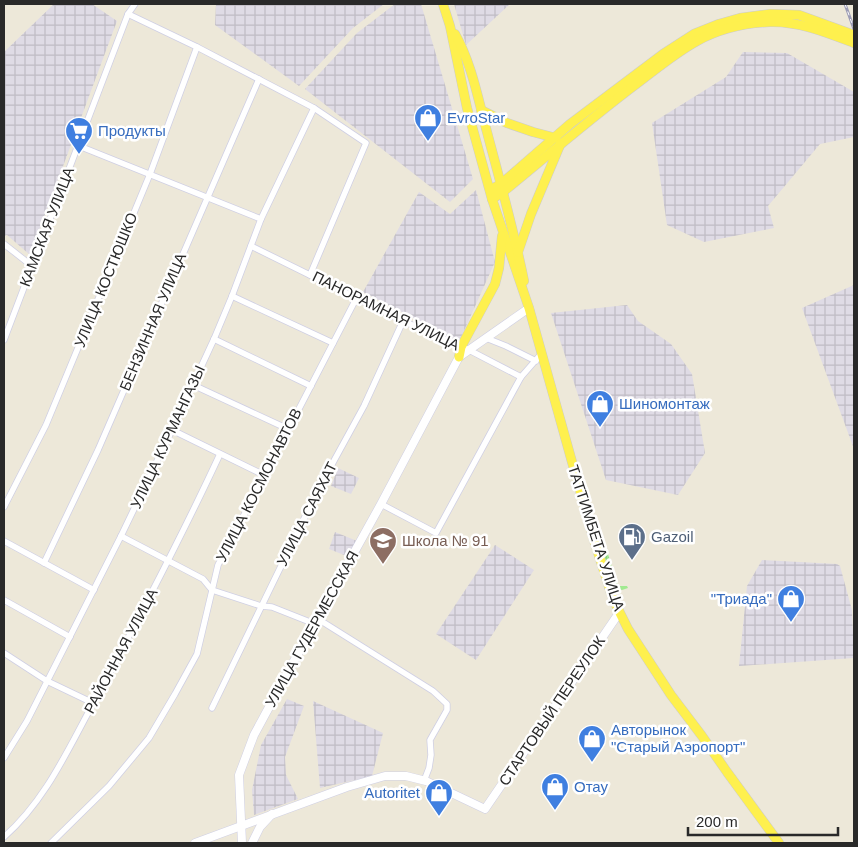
<svg xmlns="http://www.w3.org/2000/svg" width="858" height="847" viewBox="0 0 858 847" font-family="Helvetica,sans-serif">
	<style>
		.industrial { fill: url(#industrial-grid) }
		.grass { fill: url(#grass-tufts) }
		.lines { fill: none; stroke-linecap: round; stroke-linejoin: round }
		.street-casing { stroke: #cfcfe4; stroke-width: 7 }
		.secondary-casing { stroke: #cfcfe4; stroke-width: 9 }
		.primary-casing { stroke: #ccc; stroke-width: 10 }
		.street { stroke: #fff; stroke-width: 5.5 }
		.secondary { stroke: #fff; stroke-width: 8 }
		.primary { stroke: #fef04e; stroke-width: 9 }
		.rail-casing { stroke: #9c9cb6; stroke-width: 3 }
		.rail { stroke: #fff; stroke-width: 1; stroke-dasharray: 4; stroke-linecap: butt }
		.labels { text-anchor: middle; stroke-width: 5; stroke-linejoin: round; paint-order: stroke }
		.shop-label { font-size: 15px; fill: #366cbe; stroke: #fff; text-anchor: start }
		.street-label { font-size: 15px; fill: #292929; stroke: #fff }
		.service-label { font-size: 15px; fill: #4e5e75; stroke: #fff; text-anchor: start }
		.education-label { font-size: 15px; fill: #785e54; stroke: #fff; text-anchor: start }
	</style>
	<defs>
		<pattern id="industrial-grid" width="8" height="8" patternUnits="userSpaceOnUse" patternTransform="scale(1.25)"><rect width="8" height="8" fill="#dfdbe5"/><path d="M0 4h8M4 0v8" fill="none" stroke="#bfbcc4"/></pattern>
		<pattern id="grass-tufts" width="24" height="20" patternUnits="userSpaceOnUse" patternTransform="scale(1.25)"><rect width="24" height="20" fill="#a1ea90"/><path d="M3 7l-1-3M5 7V3M7 7l1-3M15 17l-1-3M17 17v-4M19 17l1-3" fill="none" stroke="#8bc97c"/></pattern>
	</defs>
	<rect width="100%" height="100%" fill="#ede8d9"/>
	<g class="industrial">
		<path d="M54,4H92L117,21L30,255L7,235L4,236V52Z"/>
		<path d="M216,4H384L353,28L299,86L215,25Z"/>
		<path d="M395,4H421L473,179L450,202L305,89L357,33Z"/>
		<path d="M454,4H510L466,45Z"/>
		<path d="M743,52L787,53L854,92V137L820,144L768,206L774,228L704,242L667,225L652,123L726,77Z"/>
		<path d="M476,190L495,262L459,342L363,292L419,192L450,214Z"/>
		<path d="M854,285V449L802,308Z"/>
		<path d="M627,305L638,321L671,344L692,374L705,453L678,495L606,480L551,313Z"/>
		<path d="M338,468L359,478L351,494L331,486Z"/>
		<path d="M335,532L357,541L349,557L329,549Z"/>
		<path d="M495,545L534,570L476,660L436,634Z"/>
		<path d="M762,560L837,564L840,566L852,610L854,658L739,666L747,586Z"/>
		<path d="M287,699L304,706L285,757L286,775L298,799L254,815L252,790L261,745Z"/>
		<path d="M313,701L383,733L372,776L320,788Z"/>
	</g>
	<path class="grass" d="M607,551L618,586H627L628,588L622,590L615,588L603,553Z"/>
	<g class="lines">
		<defs>
			<g id="street">
				<path d="M128,14L197,47L314,108L366,143L310,275"/>
				<path d="M79,146L261,219"/>
				<path d="M4,244L32,266"/>
				<path d="M251,246L403,321L469,350L521,377"/>
				<path d="M232,296L333,343"/>
				<path d="M486,338L506,346L536,361"/>
				<path d="M214,339L311,386"/>
				<path d="M4,340L128,14L135,4"/>
				<path d="M193,385L288,429"/>
				<path d="M172,430L264,475"/>
				<path d="M381,504L436,533L521,377L542,353"/>
				<path d="M4,507L46,425L150,174L197,47"/>
				<path d="M121,536L203,579L212,590L261,606L272,607L315,624"/>
				<path d="M4,541L94,590"/>
				<path d="M44,563L98,450L259,79"/>
				<path d="M4,600L70,637"/>
				<path d="M318,619L433,691L447,704V710L430,740L431,755L429,768L424,781"/>
				<path d="M4,653L47,681L93,703"/>
				<path d="M212,708L319,488L364,406L403,321"/>
				<path d="M4,758L27,721L121,536L172,430L214,339L232,296L261,219L314,108"/>
				<path d="M4,837C46,800 68,749 94,702C138,620 181,538 220,454"/>
				<path d="M51,843L109,786L149,738L175,694L197,654L218,565L357,297"/>
			</g>
			<g id="secondary">
				<path d="M195,843L347,787L385,776H406L426,781L485,809L619,613"/>
				<path d="M242,843L239,775L254,735L300,650L381,504L459,357L529,308"/>
				<path d="M252,843L260,827L272,814"/>
			</g>
			<g id="primary">
				<path d="M443,4L450,26L467,108L492,199L529,308L593,537L613,599L628,629L671,695L702,736L727,772L779,843"/>
				<path d="M455,34C472,64 478,99 487,132C500,181 514,231 524,281"/>
				<path d="M481,110L507,123L533,132L556,138"/>
				<path d="M490,190L501,184L570,124L663,54L694,34L719,24L740,18L771,14L799,15L854,35"/>
				<path d="M492,199L503,192C547,156 590,119 635,85C655,70 675,53 697,41C719,29 745,23 770,22C799,21 828,33 854,43"/>
				<path d="M518,252L531,214L560,145"/>
				<path d="M459,357L461,347L495,284L499,268L502,236"/>
			</g>
		</defs>
		<use href="#street" class="street-casing"/>
		<use href="#secondary" class="secondary-casing"/>
		<use href="#primary" class="primary-casing"/>
		<use href="#street" class="street"/>
		<use href="#secondary" class="secondary"/>
		<use href="#primary" class="primary"/>
		<defs>
			<path id="rail" d="M845,4L854,29"/>
		</defs>
		<use href="#rail" class="rail-casing"/>
		<use href="#rail" class="rail"/>
	</g>
	<defs>
		<symbol id="shop-pin" viewBox="-11 -11 22 30"><path d="M0 17L-7.5 6A9.5 9.5 0 1 1 7.5 6Z" fill="#3f7fe0" stroke="#fff"/><path d="M-5-2.5h2.3a2.7 3.5 0 0 1 5.4 0H5L5.5 6h-11ZM-1.5-2.5h3a1.5 2.3 0 0 0-3 0Z" fill="#fff"/></symbol>
		<symbol id="supermarket-pin" viewBox="-11 -11 22 30"><path d="M0 17L-7.5 6A9.5 9.5 0 1 1 7.5 6Z" fill="#3f7fe0" stroke="#fff"/><path d="M-6-5.5h2.5l.6 2H6L4.5 2H-2.5L-4.4-4H-6ZM-1.5 3.2a1.3 1.3 0 1 0 .1 0ZM3 3.2a1.3 1.3 0 1 0 .1 0Z" fill="#fff"/></symbol>
		<symbol id="fuel-pin" viewBox="-11 -11 22 30"><path d="M0 17L-7.5 6A9.5 9.5 0 1 1 7.5 6Z" fill="#5c6f8a" stroke="#fff"/><path d="M-5.5-6h7V0h2V4h1.3V-2.5L3-4.5l.8-.8L6-3V5H2.5V1h-1V6h-7ZM-4.2-4.7v3.2H.2V-4.7Z" fill="#fff"/></symbol>
		<symbol id="school-pin" viewBox="-11 -11 22 30"><path d="M0 17L-7.5 6A9.5 9.5 0 1 1 7.5 6Z" fill="#8d6e63" stroke="#fff"/><path d="M0-5L7-2L0 1L-7-2ZM-4 1L0 2.5L4 1V4Q0 6-4 4Z" fill="#fff"/></symbol>
	</defs>
	<g fill-rule="evenodd">
		<use href="#shop-pin" x="412" y="102" width="32" height="43"/>
		<use href="#supermarket-pin" x="63" y="115" width="32" height="43"/>
		<use href="#shop-pin" x="584" y="388" width="32" height="43"/>
		<use href="#fuel-pin" x="616" y="521" width="32" height="43"/>
		<use href="#school-pin" x="367" y="525" width="32" height="43"/>
		<use href="#shop-pin" x="775" y="583" width="32" height="43"/>
		<use href="#shop-pin" x="576" y="723" width="32" height="43"/>
		<use href="#shop-pin" x="539" y="771" width="32" height="43"/>
		<use href="#shop-pin" x="423" y="777" width="32" height="43"/>
	</g>
	<g class="labels">
		<g class="shop-label">
			<text x="447" y="123">EvroStar</text>
			<text x="98" y="136">Продукты</text>
			<text x="619" y="409">Шиномонтаж</text>
			<text x="772" y="604" text-anchor="end">"Триада"</text>
			<text x="611" y="735">Авторынок<tspan x="611" dy="17">"Старый Аэропорт"</tspan></text>
			<text x="574" y="792">Отау</text>
			<text x="420" y="798" text-anchor="end">Autoritet</text>
		</g>
		<g class="street-label">
			<text transform="translate(47 227) rotate(-69)" y="5">КАМСКАЯ УЛИЦА</text>
			<text transform="translate(106 280) rotate(-68)" y="5">УЛИЦА КОСТЮШКО</text>
			<text transform="translate(386 311) rotate(26)" y="5">ПАНОРАМНАЯ УЛИЦА</text>
			<text transform="translate(153 322) rotate(-67)" y="5">БЕНЗИННАЯ УЛИЦА</text>
			<text transform="translate(168 437) rotate(-65)" y="5">УЛИЦА КУРМАНГАЗЫ</text>
			<text transform="translate(259 485) rotate(-63)" y="5">УЛИЦА КОСМОНАВТОВ</text>
			<text transform="translate(307 514) rotate(-63)" y="5">УЛИЦА САЯХАТ</text>
			<text transform="translate(596 538) rotate(72)" y="5">ТАТТИМБЕТА УЛИЦА</text>
			<text transform="translate(312 629) rotate(-61)" y="5">УЛИЦА ГУДЕРМЕССКАЯ</text>
			<text transform="translate(121 651) rotate(-62)" y="5">РАЙОННАЯ УЛИЦА</text>
			<text transform="translate(552 711) rotate(-56)" y="5">СТАРТОВЫЙ ПЕРЕУЛОК</text>
		</g>
		<g class="service-label">
			<text x="651" y="542">Gazoil</text>
		</g>
		<g class="education-label">
			<text x="402" y="546">Школа № 91</text>
		</g>
	</g>
	<rect width="858" height="847" fill="none" stroke="#292929" stroke-width="10"/>
	<path d="M688 827v8h150v-8" fill="none" stroke="#292929" stroke-width="2.5"/>
	<text x="696" y="827" font-size="15" fill="#292929" stroke="#ffffff" stroke-width="4" paint-order="stroke">200 m</text>
</svg>
